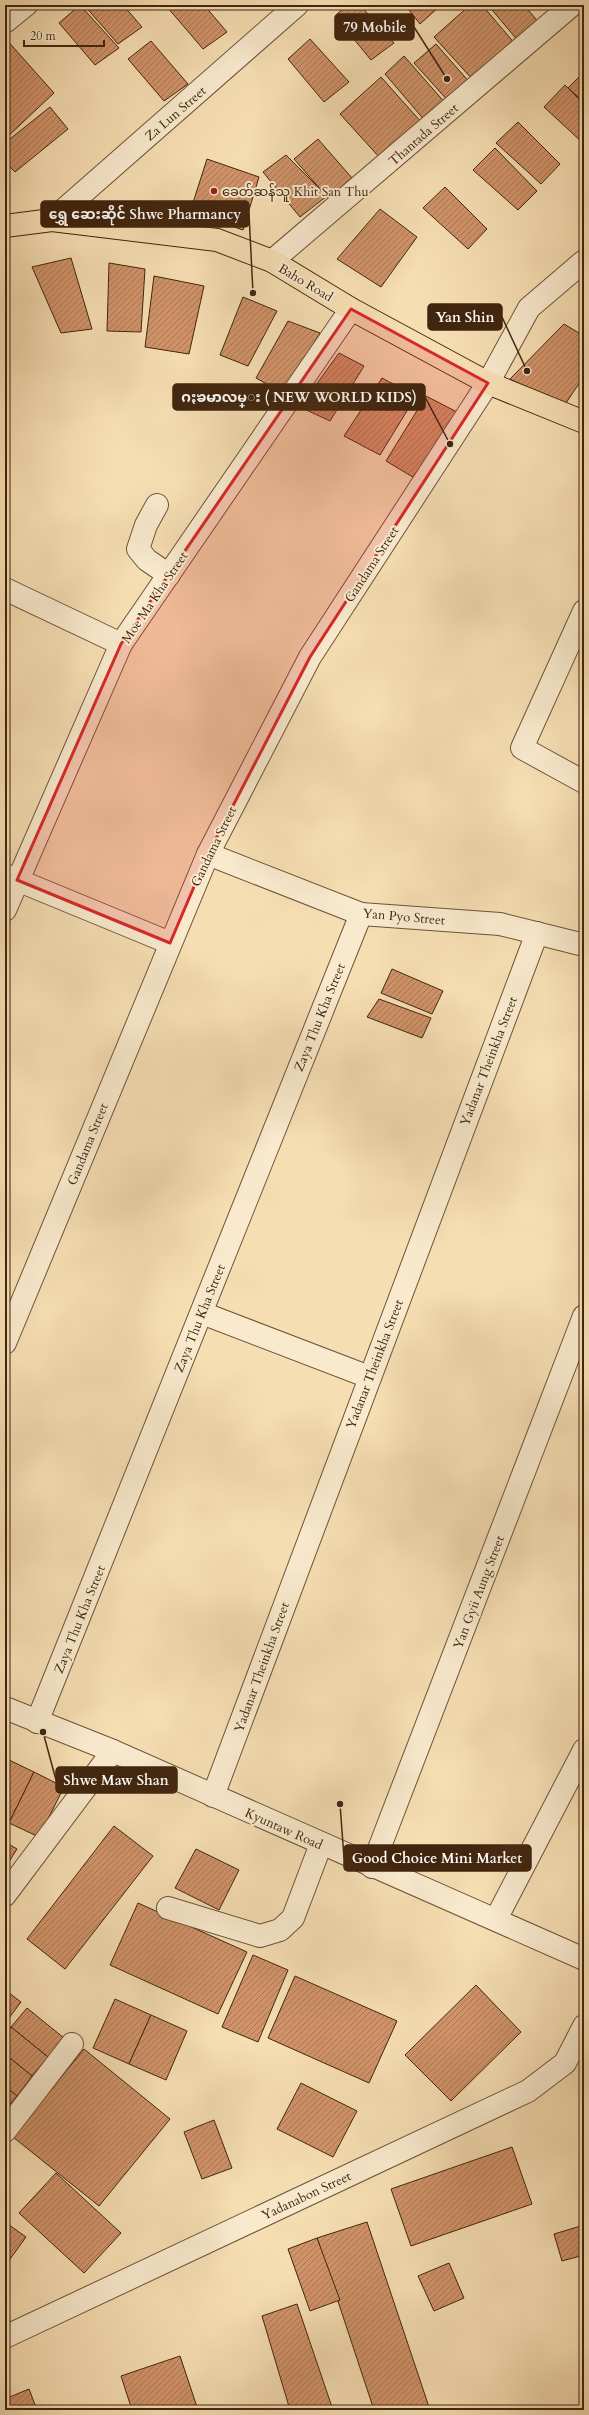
<svg xmlns="http://www.w3.org/2000/svg" width="589" height="2415" viewBox="0 0 589 2415" font-family="Cardo,'Noto Sans Myanmar',serif">
	<style>
		.building { fill: url(#building-hatch); stroke: #41250e }
		.lines { fill: none; stroke-linecap: round; stroke-linejoin: round }
		.minor-casing { stroke: #6e5337; stroke-width: 24 }
		.major-casing { stroke: #41250e; stroke-width: 24 }
		.minor { stroke: #f9eace; stroke-width: 22 }
		.major { stroke: #f6deb3; stroke-width: 22 }
		.marked { fill: #d62828; fill-opacity: 0.2; stroke: #d62828; stroke-width: 3; stroke-linejoin: round }
		.poi-dot { fill: #8f2418; stroke: #f9eace; stroke-width: 1.5 }
		.labels { text-anchor: middle; stroke-width: 4; stroke-linejoin: round; paint-order: stroke }
		.street-label { font-size: 13px; fill: #41250e; stroke: #f9eace }
		.poi-label { font-size: 13px; fill: #41250e; stroke: #f9eace; text-anchor: start }
		.leader { fill: none; stroke: #41250e; stroke-width: 1.5 }
		.callout-dot { fill: #41250e; stroke: #f9eace; stroke-width: 1.5 }
		.callout { fill: #41250e; stroke: #41250e; stroke-width: 1.5 }
		.callout-label { font-size: 14px; text-anchor: middle; font-weight: bold; fill: #fff }
	</style>
	<defs>
		<pattern id="building-hatch" width="6" height="6" patternUnits="userSpaceOnUse"><rect width="6" height="6" fill="#d1936a"/><path d="M-1 1l2-2M0 6l6-6M5 7l2-2" fill="none" stroke="#ab7856"/></pattern>
	</defs>
	<rect width="100%" height="100%" fill="#f6deb3"/>
	<filter id="stains"><feTurbulence type="fractalNoise" baseFrequency=".005" numOctaves="4"/><feColorMatrix values="0 0 0 0 .2 0 0 0 0 .09 0 0 0 0 .02 0 0 0 .5 -.17"/></filter>
	<radialGradient id="worn" r=".72"><stop offset=".6" stop-color="#630" stop-opacity="0"/><stop offset="1" stop-color="#630" stop-opacity=".3"/></radialGradient>
	<g class="building">
		<path d="M80,5L119,48L95,65L59,23Z"/>
		<path d="M84,5H123L142,27L118,44Z"/>
		<path d="M171,5H204L227,32L203,49L168,8Z"/>
		<path d="M347,5H360L394,43L371,60L335,16Z"/>
		<path d="M405,5H440V6L420,24Z"/>
		<path d="M470,5H482L516,45L474,81L434,37Z"/>
		<path d="M488,5H524L540,24L519,42Z"/>
		<path d="M5,38L54,93L5,139Z"/>
		<path d="M310,39L349,82L324,102L288,59Z"/>
		<path d="M151,41L188,84L164,101L128,59Z"/>
		<path d="M436,44L471,84L450,103L414,63Z"/>
		<path d="M404,56L447,105L426,122L385,74Z"/>
		<path d="M584,72V102L568,88Z"/>
		<path d="M381,77L422,123L380,158L340,114Z"/>
		<path d="M565,85L584,104V144L544,107Z"/>
		<path d="M50,107L68,129L15,172L5,162V143Z"/>
		<path d="M518,122L560,164L541,184L496,143Z"/>
		<path d="M318,139L359,186L336,207L294,159Z"/>
		<path d="M495,148L537,191L518,210L473,170Z"/>
		<path d="M286,155L327,196L300,217L263,172Z"/>
		<path d="M207,159L259,177L243,230L190,212Z"/>
		<path d="M445,187L487,229L468,249L423,208Z"/>
		<path d="M380,209L417,237L381,287L337,259Z"/>
		<path d="M71,258L92,329L61,333L32,267Z"/>
		<path d="M109,263L145,269L141,332L107,331Z"/>
		<path d="M154,276L204,286L189,354L145,347Z"/>
		<path d="M243,297L277,311L248,366L220,355Z"/>
		<path d="M288,321L320,333L283,393L256,378Z"/>
		<path d="M564,324L584,336V376L564,406L510,379Z"/>
		<path d="M339,353L364,366L330,421L300,407Z"/>
		<path d="M382,378L416,396L380,455L344,436Z"/>
		<path d="M426,396L457,412L416,479L386,461Z"/>
		<path d="M392,969L443,991L432,1014L381,993Z"/>
		<path d="M379,999L431,1018L422,1038L367,1017Z"/>
		<path d="M5,1758L34,1772L9,1823L5,1821Z"/>
		<path d="M34,1772L64,1787L39,1837L9,1823Z"/>
		<path d="M114,1826L153,1856L65,1969L27,1939Z"/>
		<path d="M5,1842L17,1849L5,1868Z"/>
		<path d="M196,1849L239,1870L219,1910L175,1888Z"/>
		<path d="M138,1903L247,1952L218,2014L110,1965Z"/>
		<path d="M253,1955L288,1970L258,2042L222,2027Z"/>
		<path d="M295,1976L397,2021L369,2083L268,2038Z"/>
		<path d="M476,1985L521,2032L451,2101L405,2055Z"/>
		<path d="M5,1990L21,2002L6,2022H5Z"/>
		<path d="M115,1999L151,2015L129,2064L93,2048Z"/>
		<path d="M27,2008L64,2038L48,2057L11,2027Z"/>
		<path d="M151,2015L187,2031L166,2080L129,2064Z"/>
		<path d="M11,2027L48,2057L32,2076L5,2054V2035Z"/>
		<path d="M84,2049L170,2119L99,2206L13,2137Z"/>
		<path d="M5,2054L32,2076L17,2096L5,2086Z"/>
		<path d="M301,2083L357,2111L333,2157L277,2129Z"/>
		<path d="M5,2086L17,2096L5,2110Z"/>
		<path d="M214,2120L232,2168L202,2179L184,2132Z"/>
		<path d="M512,2147L532,2204L411,2246L391,2189Z"/>
		<path d="M56,2173L121,2233L84,2273L19,2213Z"/>
		<path d="M5,2222L26,2237L5,2266Z"/>
		<path d="M367,2222L430,2410H374L317,2238Z"/>
		<path d="M584,2225V2255L562,2261L554,2234Z"/>
		<path d="M317,2238L340,2300L310,2311L288,2249Z"/>
		<path d="M449,2263L464,2298L434,2311L418,2276Z"/>
		<path d="M297,2304L333,2410H290L262,2316Z"/>
		<path d="M180,2356L198,2410H132L121,2376Z"/>
		<path d="M29,2389L37,2410H5V2399Z"/>
	</g>
	<g class="lines">
		<defs>
			<g id="minor">
				<path d="M5,22L26,5"/>
				<path d="M52,220L297,5"/>
				<path d="M272,261L572,5"/>
				<path d="M157,505L146,525L138,549L147,560L169,575"/>
				<path d="M5,589L121,644"/>
				<path d="M584,611L522,748L584,782"/>
				<path d="M208,854L361,914L500,924L584,945"/>
				<path d="M5,875L170,943"/>
				<path d="M5,910L121,644L351,309"/>
				<path d="M202,1313L369,1377"/>
				<path d="M5,1343L208,854L310,657L488,383L529,308L584,261"/>
				<path d="M5,1708L113,1751L584,1959"/>
				<path d="M37,1722L361,914"/>
				<path d="M213,1796L537,933"/>
				<path d="M372,1867L584,1316"/>
				<path d="M5,1895L113,1751"/>
				<path d="M168,1908L260,1936L280,1930L293,1918L321,1844"/>
				<path d="M496,1919L584,1750"/>
				<path d="M5,2131L72,2044"/>
				<path d="M5,2337L528,2091L565,2063L584,2026"/>
			</g>
			<path id="major" d="M5,226L52,220L217,240L272,261L351,309L488,383L584,422"/>
		</defs>
		<use href="#minor" class="minor-casing"/>
		<use href="#major" class="major-casing"/>
		<use href="#minor" class="minor"/>
		<use href="#major" class="major"/>
	</g>
	<path class="marked" d="M351,309L488,383L310,657L208,854L170,943L17,880L121,644Z"/>
	<circle class="poi-dot" cx="214" cy="191" r="4"/>
	<g class="labels">
		<g class="street-label">
			<text transform="translate(175 113) rotate(-41)" y="5">Za Lun Street</text>
			<text transform="translate(423 134) rotate(-41)" y="5">Thantada Street</text>
			<text transform="translate(306 282) rotate(31)" y="5">Baho Road</text>
			<text transform="translate(371 564) rotate(-57)" y="5">Gandama Street</text>
			<text transform="translate(154 597) rotate(-56)" y="5">Moe Ma Kha Street</text>
			<text transform="translate(213 846) rotate(-64)" y="5">Gandama Street</text>
			<text transform="translate(404 916) rotate(5)" y="5">Yan Pyo Street</text>
			<text transform="translate(319 1017) rotate(-68)" y="5">Zaya Thu Kha Street</text>
			<text transform="translate(488 1061) rotate(-69)" y="5">Yadanar Theinkha Street</text>
			<text transform="translate(87 1144) rotate(-68)" y="5">Gandama Street</text>
			<text transform="translate(199 1318) rotate(-68)" y="5">Zaya Thu Kha Street</text>
			<text transform="translate(374 1364) rotate(-69)" y="5">Yadanar Theinkha Street</text>
			<text transform="translate(478 1592) rotate(-69)" y="5">Yan Gyii Aung Street</text>
			<text transform="translate(79 1619) rotate(-68)" y="5">Zaya Thu Kha Street</text>
			<text transform="translate(261 1667) rotate(-70)" y="5">Yadanar Theinkha Street</text>
			<text transform="translate(284 1828) rotate(24)" y="5">Kyuntaw Road</text>
			<text transform="translate(306 2195) rotate(-25)" y="5">Yadanabon Street</text>
		</g>
		<g class="poi-label">
			<text x="222" y="196">ခေတ်ဆန်သူ Khit San Thu</text>
		</g>
	</g>
	<path class="leader" d="M447 79L414 27M253 293L249 214M527 371L502 317M450 444L425 397M43 1732L56 1780M340 1804L344 1858"/>
	<g class="callout-dot">
		<circle cx="447" cy="79" r="4"/>
		<circle cx="253" cy="293" r="4"/>
		<circle cx="527" cy="371" r="4"/>
		<circle cx="450" cy="444" r="4"/>
		<circle cx="43" cy="1732" r="4"/>
		<circle cx="340" cy="1804" r="4"/>
	</g>
	<g class="callout">
		<rect x="335" y="14" width="79" height="26" rx="4"/>
		<rect x="41" y="201" width="208" height="26" rx="4"/>
		<rect x="428" y="304" width="74" height="26" rx="4"/>
		<rect x="173" y="384" width="252" height="26" rx="4"/>
		<rect x="56" y="1767" width="121" height="26" rx="4"/>
		<rect x="344" y="1845" width="187" height="26" rx="4"/>
	</g>
	<g class="callout-label">
		<text x="375" y="32">79 Mobile</text>
		<text x="145" y="219">ရွှေ ဆေးဆိုင် Shwe Pharmancy</text>
		<text x="465" y="322">Yan Shin</text>
		<text x="299" y="402">ဂႏၶမာလမ္း ( NEW WORLD KIDS)</text>
		<text x="116" y="1785">Shwe Maw Shan</text>
		<text x="437" y="1863">Good Choice Mini Market</text>
	</g>
	<rect width="589" height="2415" fill="none" stroke="#f6deb3" stroke-width="20"/>
	<rect x="6" y="6" width="577" height="2403" fill="none" stroke="#41250e" stroke-width="2"/>
	<rect x="10" y="10" width="569" height="2395" fill="none" stroke="#41250e"/>
	<path d="M24 40v6h80v-6" fill="none" stroke="#41250e" stroke-width="2"/>
	<text x="30" y="40" font-size="12" fill="#41250e" stroke="#f9eace" stroke-width="3" paint-order="stroke">20 m</text>
	<rect width="100%" height="100%" filter="url(#stains)"/>
	<rect width="100%" height="100%" fill="url(#worn)"/>
</svg>
